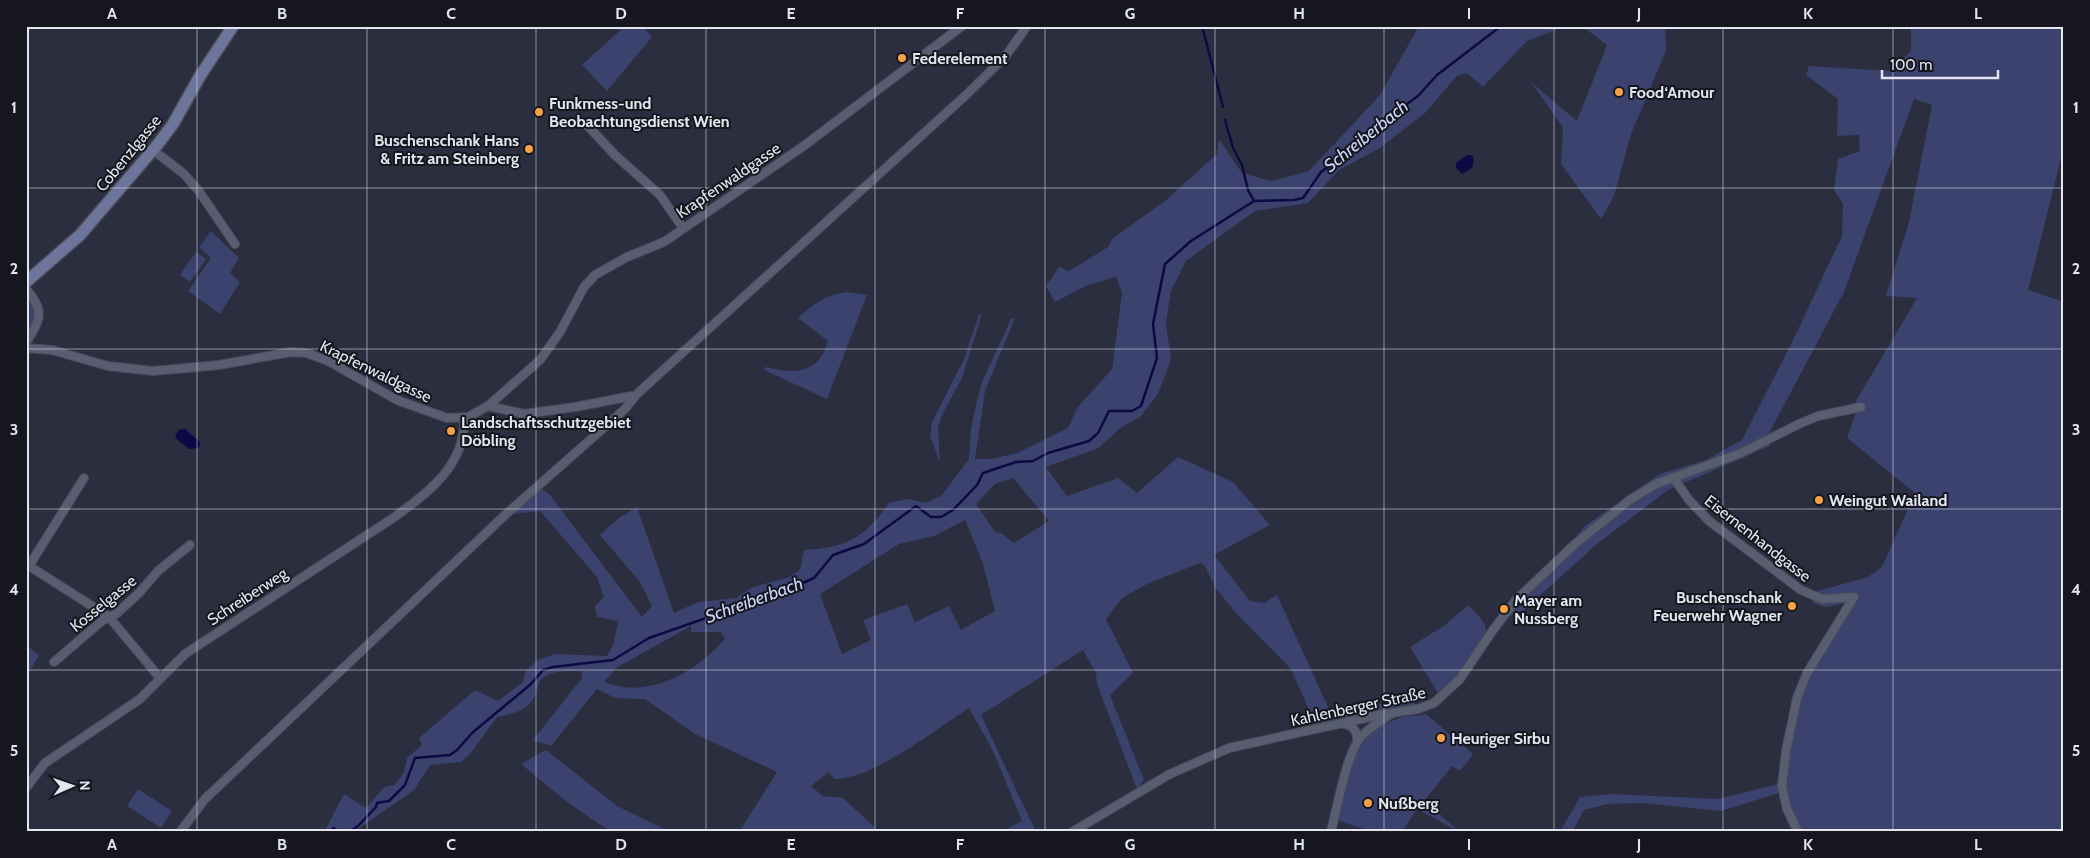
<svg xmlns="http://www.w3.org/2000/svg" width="2090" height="858" viewBox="0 0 2090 858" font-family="Cabin,sans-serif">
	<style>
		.green { fill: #3a426d; fill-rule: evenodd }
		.water { fill: #0d0944 }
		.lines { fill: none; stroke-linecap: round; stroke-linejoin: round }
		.stream { stroke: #0d0944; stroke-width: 2.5 }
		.street-casing { stroke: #494c5a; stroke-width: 10 }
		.secondary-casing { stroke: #494c5a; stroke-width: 14 }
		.street { stroke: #585d6f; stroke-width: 8 }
		.secondary { stroke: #6d759a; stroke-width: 11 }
		.grid { fill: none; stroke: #e3e6f1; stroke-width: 1; stroke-opacity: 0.55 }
		.poi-dot { fill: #f6a247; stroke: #15161e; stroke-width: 2 }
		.labels { text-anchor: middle; stroke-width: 4; stroke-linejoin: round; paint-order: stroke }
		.poi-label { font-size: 16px; font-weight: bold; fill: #e3e6f1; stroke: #15161e; text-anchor: start }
		.street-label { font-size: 16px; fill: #e3e6f1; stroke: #15161e }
		.water-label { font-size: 18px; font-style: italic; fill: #ccd4fa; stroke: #15161e }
		.neatline { fill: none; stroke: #e3e6f1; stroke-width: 2 }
		.grid-label { font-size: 16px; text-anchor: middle; font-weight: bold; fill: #e3e6f1 }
	</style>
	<rect width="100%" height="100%" fill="#2a2e3e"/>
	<g class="green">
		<path d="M625,26H642L652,37L607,91L582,65Z"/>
		<path d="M1419,26H1565L1527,41L1483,87L1467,73L1457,76L1425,113L1380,148L1339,170L1308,203L1255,211L1186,261L1171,291L1166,322L1171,360L1158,394L1140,417L1120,428L1099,448L1046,467L1067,496L1118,478L1137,493L1178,457L1233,482L1270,525L1214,555L1250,601L1264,603L1277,595L1333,718L1370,705L1413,701L1416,706L1316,726L1291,669L1236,613L1217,590L1204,565L1200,563L1147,584L1122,598L1106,619L1133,673L1110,695L1144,780L1137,789L1097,684L1096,673L1083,650L981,715L1036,832H1001L1022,821L992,749L969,708C938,728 870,781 834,779L829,772L811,786L823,796L843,798L880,832H739L777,772L695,734L645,699L615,698L597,689L551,746L533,740L582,678V671C571,671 557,670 547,675C537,680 538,690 534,698C526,712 511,714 497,717L470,754L461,762L430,765L414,790L354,832H324L344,794L366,808L384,787L395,785L404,772L407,758L422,745L419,738L475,690L498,701L523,682L526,670L538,660L555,654L607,656L614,643L618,621L597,617L595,606L604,597L597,577L540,511L511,514L541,488L550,495L642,617L652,606L640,582L600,535L619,518L637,507L674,613L698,602L736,598L753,587L787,578L800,570L804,550C848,547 863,539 889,503L908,499L926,503L941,496L969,459L971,429L977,400L982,382L1011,319L1015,318L985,391L975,459H991L1017,453L1068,428L1078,407L1112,369L1122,293L1116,277L1088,285L1055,302L1046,286L1059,267L1069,271L1108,247L1113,238L1165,201L1217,154L1219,139L1242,173L1271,181L1309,171L1380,95ZM1013,478L1049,521L1014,543L1002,534L995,532L976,504L995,484ZM965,520L983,564L995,611L961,630L949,606L915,622L907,604L863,620L871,640L842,654L820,594L899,544L934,536ZM691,626V632H721L725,639C696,672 648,700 604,682L616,668Z"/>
		<path d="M1582,26H1665L1666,51L1631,134L1614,196L1601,219L1561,164L1563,127L1531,82L1577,121L1607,45Z"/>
		<path d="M1911,26H2064V146L2028,290L2064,302V832H1803L1791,807L1786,782L1779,784V793L1721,811L1643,803L1608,804L1584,810L1572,832H1560L1580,797L1611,794L1718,799L1778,784L1800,682L1845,603L1826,607L1813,603L1814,592L1868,577L1882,567L1915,493L1847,438L1856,412L1853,406L1917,298L1886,296L1909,222L1932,105L1914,99L1844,292L1768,435L1770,446L1668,490L1597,544L1523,611L1507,617L1586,525L1660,474L1706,460L1742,440L1794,338L1842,236L1843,204L1834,190L1838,159L1860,151L1859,135L1837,136L1838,99L1806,75L1809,66L1891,71L1911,51Z"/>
		<path d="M211,231L239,258L230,273L240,282L220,314L188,291L211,258L199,247Z"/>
		<path d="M196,252L206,259L190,282L180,275Z"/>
		<path d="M846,292L867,295L827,399L764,370L765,367C793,374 819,375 828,341L798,318C813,304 825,295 846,292Z"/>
		<path d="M26,299L34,304L36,316L26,335Z"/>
		<path d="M982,314L962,378L944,411L938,427L940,463L930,436L932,422L964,359L979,315Z"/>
		<path d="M1468,605C1474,611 1486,621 1486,630C1487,645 1450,684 1439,695L1410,647L1445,625Z"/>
		<path d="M26,645L39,655L26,678Z"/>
		<path d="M1426,714L1473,754L1460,771L1452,766L1424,801L1460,832L1417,809L1402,832H1372L1337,820C1346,783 1351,736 1392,721C1397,719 1403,716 1407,716C1414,715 1419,716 1426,714Z"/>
		<path d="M546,750L617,806L670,832H611L567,802L521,764Z"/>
		<path d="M138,789L172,811L161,828L127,806Z"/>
	</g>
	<g class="water">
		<path d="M1467,155H1472L1474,159L1472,168L1462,174L1456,168V163Z"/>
		<path d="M185,429L200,442L199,448L189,449L175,438L178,430Z"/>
	</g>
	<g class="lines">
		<g class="stream">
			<path d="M1202,26L1223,107"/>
			<path d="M1225,120L1233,148L1242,165L1248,190L1254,201"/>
			<path d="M331,832L333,828L340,832"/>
			<path d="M349,832L358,826L376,807L377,803L389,801L405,785L415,758L450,755L457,750L472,733L531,684L543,670L553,667L613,660L649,638L789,589L814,578L833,555L864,544L916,506L931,517H941L953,510L977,485L983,473L1016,462L1033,461L1048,453L1089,441L1098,433L1109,411H1132L1141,406L1157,358L1153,324L1165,264L1191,241L1254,201L1294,200L1303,198L1321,172L1366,138L1378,125L1418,96L1437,75L1501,26"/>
		</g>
		<defs>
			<g id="street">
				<path d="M587,125L615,155L660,195L683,228"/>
				<path d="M153,150L184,174L198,190L235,244"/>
				<path d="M26,289C45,310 41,321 26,342"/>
				<path d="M26,348L52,350L108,366L153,371L219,365L291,352L307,353L328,361L397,400L447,418L468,417L488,406L540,360L560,332L584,287L595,275L627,257L664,242L805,145L962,26"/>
				<path d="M488,406L524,414L575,407L632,396"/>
				<path d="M1673,477L1689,500L1709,521L1801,590L1822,599L1854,597L1807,673L1797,698L1786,751L1782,786L1787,809L1798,832"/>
				<path d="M26,564L109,617L160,678"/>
				<path d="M29,566L84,478"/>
				<path d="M54,662L103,620L116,614L139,593L158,571L190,545"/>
				<path d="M1344,724C1354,725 1358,733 1357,742"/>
				<path d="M26,788L45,763L140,699L185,654L393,518C428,493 466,465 464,418"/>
				<path d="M180,832L205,799L504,516L625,409L637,394L966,95L1005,57L1027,26"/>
				<path d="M1072,832L1170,774L1229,748L1379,715L1418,709L1434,703L1460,679L1493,630L1516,600L1575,544L1631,499L1656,484L1741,453L1799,424L1818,416L1861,407"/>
				<path d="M1331,832C1337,808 1346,756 1360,738C1368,728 1381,721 1391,714"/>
			</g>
			<path id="secondary" d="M26,282L80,235L158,144L173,124L200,76L233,26"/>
		</defs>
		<use href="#street" class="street-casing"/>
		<use href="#secondary" class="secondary-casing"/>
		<use href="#street" class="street"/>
		<use href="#secondary" class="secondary"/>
	</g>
	<path class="grid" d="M197,26V832M367,26V832M536,26V832M706,26V832M875,26V832M1045,26V832M1215,26V832M1384,26V832M1554,26V832M1723,26V832M1893,26V832M26,188H2064M26,349H2064M26,509H2064M26,670H2064"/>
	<g class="poi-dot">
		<circle cx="902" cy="58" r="5"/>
		<circle cx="1619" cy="92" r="5"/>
		<circle cx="539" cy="112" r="5"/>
		<circle cx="529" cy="149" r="5"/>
		<circle cx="451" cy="431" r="5"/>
		<circle cx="1819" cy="500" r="5"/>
		<circle cx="1792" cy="606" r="5"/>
		<circle cx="1504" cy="609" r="5"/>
		<circle cx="1441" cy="738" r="5"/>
		<circle cx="1368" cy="803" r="5"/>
	</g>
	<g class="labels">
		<g class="poi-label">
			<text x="912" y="64">Federelement</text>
			<text x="1629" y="98">Food‘Amour</text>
			<text x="549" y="109">Funkmess-und<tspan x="549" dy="18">Beobachtungsdienst Wien</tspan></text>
			<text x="519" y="146" text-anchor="end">Buschenschank Hans<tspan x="519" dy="18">&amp; Fritz am Steinberg</tspan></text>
			<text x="461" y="428">Landschaftsschutzgebiet<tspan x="461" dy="18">Döbling</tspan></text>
			<text x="1829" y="506">Weingut Wailand</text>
			<text x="1782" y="603" text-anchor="end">Buschenschank<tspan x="1782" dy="18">Feuerwehr Wagner</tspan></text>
			<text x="1514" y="606">Mayer am<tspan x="1514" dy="18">Nussberg</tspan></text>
			<text x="1451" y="744">Heuriger Sirbu</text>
			<text x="1378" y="809">Nußberg</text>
		</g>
		<g class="street-label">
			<text transform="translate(128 153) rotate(-51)" y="6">Cobenzlgasse</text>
			<text transform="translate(728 180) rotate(-34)" y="6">Krapfenwaldgasse</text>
			<text transform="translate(376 371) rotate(26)" y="6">Krapfenwaldgasse</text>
			<text transform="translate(1758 538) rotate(38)" y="6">Eisernenhandgasse</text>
			<text transform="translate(247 596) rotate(-33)" y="6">Schreiberweg</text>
			<text transform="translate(103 603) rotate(-39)" y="6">Kosselgasse</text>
			<text transform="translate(1358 706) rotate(-12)" y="6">Kahlenberger Straße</text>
		</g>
		<g class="water-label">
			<text transform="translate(1366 136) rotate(-39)" y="6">Schreiberbach</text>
			<text transform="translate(754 600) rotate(-20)" y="6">Schreiberbach</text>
		</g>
	</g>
	<rect width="2090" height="858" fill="none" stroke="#15161e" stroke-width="55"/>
	<g transform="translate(72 786) rotate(88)" stroke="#15161e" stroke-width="4" paint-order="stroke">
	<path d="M0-4L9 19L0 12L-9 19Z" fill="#e3e6f1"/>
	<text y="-8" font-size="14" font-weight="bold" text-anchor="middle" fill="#e3e6f1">N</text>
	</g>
	<path d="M1882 70v8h116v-8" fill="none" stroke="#e3e6f1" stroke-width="2.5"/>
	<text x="1890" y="70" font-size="15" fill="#e3e6f1" stroke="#15161e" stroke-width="4" paint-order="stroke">100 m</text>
	<rect x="28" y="28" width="2034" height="802" class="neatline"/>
	<g class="grid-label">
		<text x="112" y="19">A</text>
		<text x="282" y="19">B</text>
		<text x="451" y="19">C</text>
		<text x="621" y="19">D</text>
		<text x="791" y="19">E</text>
		<text x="960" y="19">F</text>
		<text x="1130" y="19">G</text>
		<text x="1299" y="19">H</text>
		<text x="1469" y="19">I</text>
		<text x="1639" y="19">J</text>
		<text x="1808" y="19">K</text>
		<text x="1978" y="19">L</text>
		<text x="14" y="113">1</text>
		<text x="2076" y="113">1</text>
		<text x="14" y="274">2</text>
		<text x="2076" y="274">2</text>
		<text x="14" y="435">3</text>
		<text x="2076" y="435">3</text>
		<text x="14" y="595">4</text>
		<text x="2076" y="595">4</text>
		<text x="14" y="756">5</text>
		<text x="2076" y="756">5</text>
		<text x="112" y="850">A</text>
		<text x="282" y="850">B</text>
		<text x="451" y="850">C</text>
		<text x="621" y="850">D</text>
		<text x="791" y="850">E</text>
		<text x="960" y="850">F</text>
		<text x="1130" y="850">G</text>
		<text x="1299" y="850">H</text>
		<text x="1469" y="850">I</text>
		<text x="1639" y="850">J</text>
		<text x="1808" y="850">K</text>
		<text x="1978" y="850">L</text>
	</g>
</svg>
